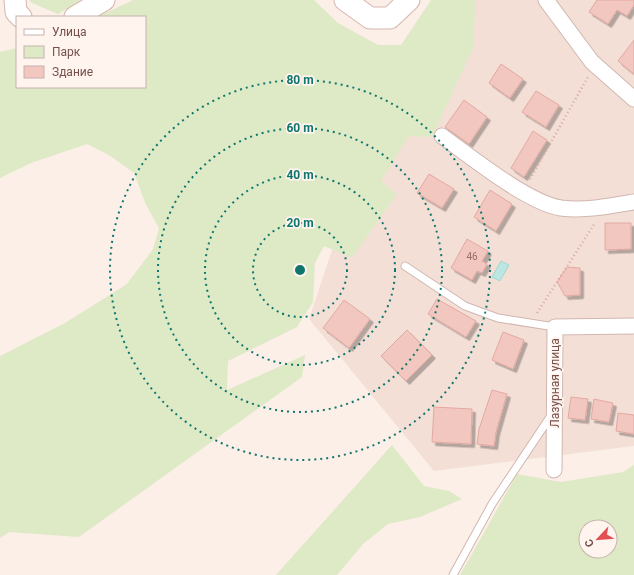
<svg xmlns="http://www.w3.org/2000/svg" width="634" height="575" viewBox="0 0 634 575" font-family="Roboto,sans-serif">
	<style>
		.residential { fill: #f4dfd6 }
		.green { fill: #deeac6; fill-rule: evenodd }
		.water { fill: #bce6e1; stroke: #a3d7d2 }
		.building { fill: #f1c7c0; stroke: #e3a9a1; filter: url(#shadow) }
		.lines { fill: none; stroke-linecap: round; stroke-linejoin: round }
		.service-casing { stroke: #d0b7b0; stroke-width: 9 }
		.minor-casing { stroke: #d0b7b0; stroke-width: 17 }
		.secondary-casing { stroke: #d6b7b0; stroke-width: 23 }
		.path { stroke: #d6aaa3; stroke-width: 2.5; stroke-dasharray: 1 3; stroke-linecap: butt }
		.service { stroke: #fff; stroke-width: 7 }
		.minor { stroke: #fff; stroke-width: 15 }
		.secondary { stroke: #fff; stroke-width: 21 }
		.ring { fill: none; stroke: #0f766e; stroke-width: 2; stroke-dasharray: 2 4 }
		.labels { text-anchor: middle; stroke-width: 3.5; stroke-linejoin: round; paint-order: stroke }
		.number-label { font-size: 10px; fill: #956e69 }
		.street-label { font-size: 12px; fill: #76504c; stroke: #fff4ee }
		.centre { fill: #0f766e; stroke: #fff4ee; stroke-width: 2 }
		.ring-label { font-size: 12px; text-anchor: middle; font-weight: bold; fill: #0f766e; stroke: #fff4ee; stroke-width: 3.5; stroke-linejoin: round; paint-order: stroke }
	</style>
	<defs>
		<filter id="shadow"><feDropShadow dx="3.5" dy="3.5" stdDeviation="0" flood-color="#0004"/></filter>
	</defs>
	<rect width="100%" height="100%" fill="#fcefe8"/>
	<path class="residential" d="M468,0H634V446L434,471L309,319L343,217Z"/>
	<g class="green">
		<path d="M29,0H81L58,14L32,3Z"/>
		<path d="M133,0H314L338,23L378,45H401L431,0H476L473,48L432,137L409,136L381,181L397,194L352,258L324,246L315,263L313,302L297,327L228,361L227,390L305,355L302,377L79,537L9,532L0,538V356L65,323L127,284L153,249L159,228L146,205L134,173L109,155L87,144L31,163L0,178V52L17,48V87H145V17H97Z"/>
		<path d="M392,445L424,486L449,491L462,499L420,517L388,524L363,544L337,575H276Z"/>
		<path d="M634,465V575H460L517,474L561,482L623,472ZM586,527H610V551H586Z"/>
	</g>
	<path class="water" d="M501,261L509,265L500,281L492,277Z"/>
	<g class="building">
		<path d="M597,0H634V5L627,16L617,10L608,24L589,12Z"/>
		<path d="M634,40V74L618,61Z"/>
		<path d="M501,64L523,79L510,98L489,83Z"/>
		<path d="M536,91L559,105L546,127L522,112Z"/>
		<path d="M464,100L487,117L469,144L445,127Z"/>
		<path d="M533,131L547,140L524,177L511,168Z"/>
		<path d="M429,174L454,189L442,208L417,193Z"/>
		<path d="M490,190L512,204L496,231L474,217Z"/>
		<path d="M605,223H631V249L605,250Z"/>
		<path d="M467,239L488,251L482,261L487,264L482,273L477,271L472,280L451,268Z"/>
		<path d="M567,267L580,268V295L565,296L557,282Z"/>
		<path d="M437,299L476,321L466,337L428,314Z"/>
		<path d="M344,300L370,319L349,348L323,328Z"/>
		<path d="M407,330L432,355L406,381L381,356Z"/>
		<path d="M503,332L524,340L513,369L492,360Z"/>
		<path d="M492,390L507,394L496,432L494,446L477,444L479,429Z"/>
		<path d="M571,397L588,399L585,420L568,418Z"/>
		<path d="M594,399L613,403L609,422L591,419Z"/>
		<path d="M434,407L472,409L471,444L432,442Z"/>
		<path d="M618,413L634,415V434L616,431Z"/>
	</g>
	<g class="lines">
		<defs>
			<g id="service">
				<path d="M405,266L465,306L498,318L555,327"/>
				<path d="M453,575L492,504L552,414"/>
			</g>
			<g id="minor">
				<path d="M546,0L592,62L634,99"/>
				<path d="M442,136C471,157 528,203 561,208C585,211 611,206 634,202"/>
				<path d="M554,470L555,327L634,326"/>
			</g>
			<g id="secondary">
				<path d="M15,0L16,12L21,17"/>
				<path d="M345,0L370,18H390L409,0"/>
				<path d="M75,17L104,0"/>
			</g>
		</defs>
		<use href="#service" class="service-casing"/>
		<use href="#minor" class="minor-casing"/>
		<use href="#secondary" class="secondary-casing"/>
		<g class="path">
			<path d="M530,179L588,77"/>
			<path d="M537,313L595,223"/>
		</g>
		<use href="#service" class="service"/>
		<use href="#minor" class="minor"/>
		<use href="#secondary" class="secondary"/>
	</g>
	<g class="ring">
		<circle cx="300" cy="270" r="47"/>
		<circle cx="300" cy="270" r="95"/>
		<circle cx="300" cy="270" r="142"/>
		<circle cx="300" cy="270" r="190"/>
	</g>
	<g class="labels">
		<g class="number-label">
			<text x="472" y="260">46</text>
		</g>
		<g class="street-label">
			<text transform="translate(555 383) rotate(-90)" y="4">Лазурная улица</text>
		</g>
	</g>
	<circle cx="300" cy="270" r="6" class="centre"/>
	<g class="ring-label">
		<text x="300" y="84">80 m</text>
		<text x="300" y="132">60 m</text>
		<text x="300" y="179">40 m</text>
		<text x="300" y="227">20 m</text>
	</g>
	<rect x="16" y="16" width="130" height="72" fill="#fff4ee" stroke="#c8b2ad"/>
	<rect x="24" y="29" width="20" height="6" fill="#ffffff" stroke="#c8b2ad"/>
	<text x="52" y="36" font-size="12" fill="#76504c">Улица</text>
	<rect x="24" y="46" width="20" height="12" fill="#deeac6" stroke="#c8b2ad"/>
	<text x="52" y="56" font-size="12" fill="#76504c">Парк</text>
	<rect x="24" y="66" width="20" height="12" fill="#f1c7c0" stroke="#c8b2ad"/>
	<text x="52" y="76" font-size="12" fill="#76504c">Здание</text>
	<g transform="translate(598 539) rotate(244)"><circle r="19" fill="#fff4ee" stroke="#c8b2ad"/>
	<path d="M0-3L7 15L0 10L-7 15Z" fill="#e35054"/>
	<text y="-6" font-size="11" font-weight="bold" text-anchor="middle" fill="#76504c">С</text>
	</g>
</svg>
